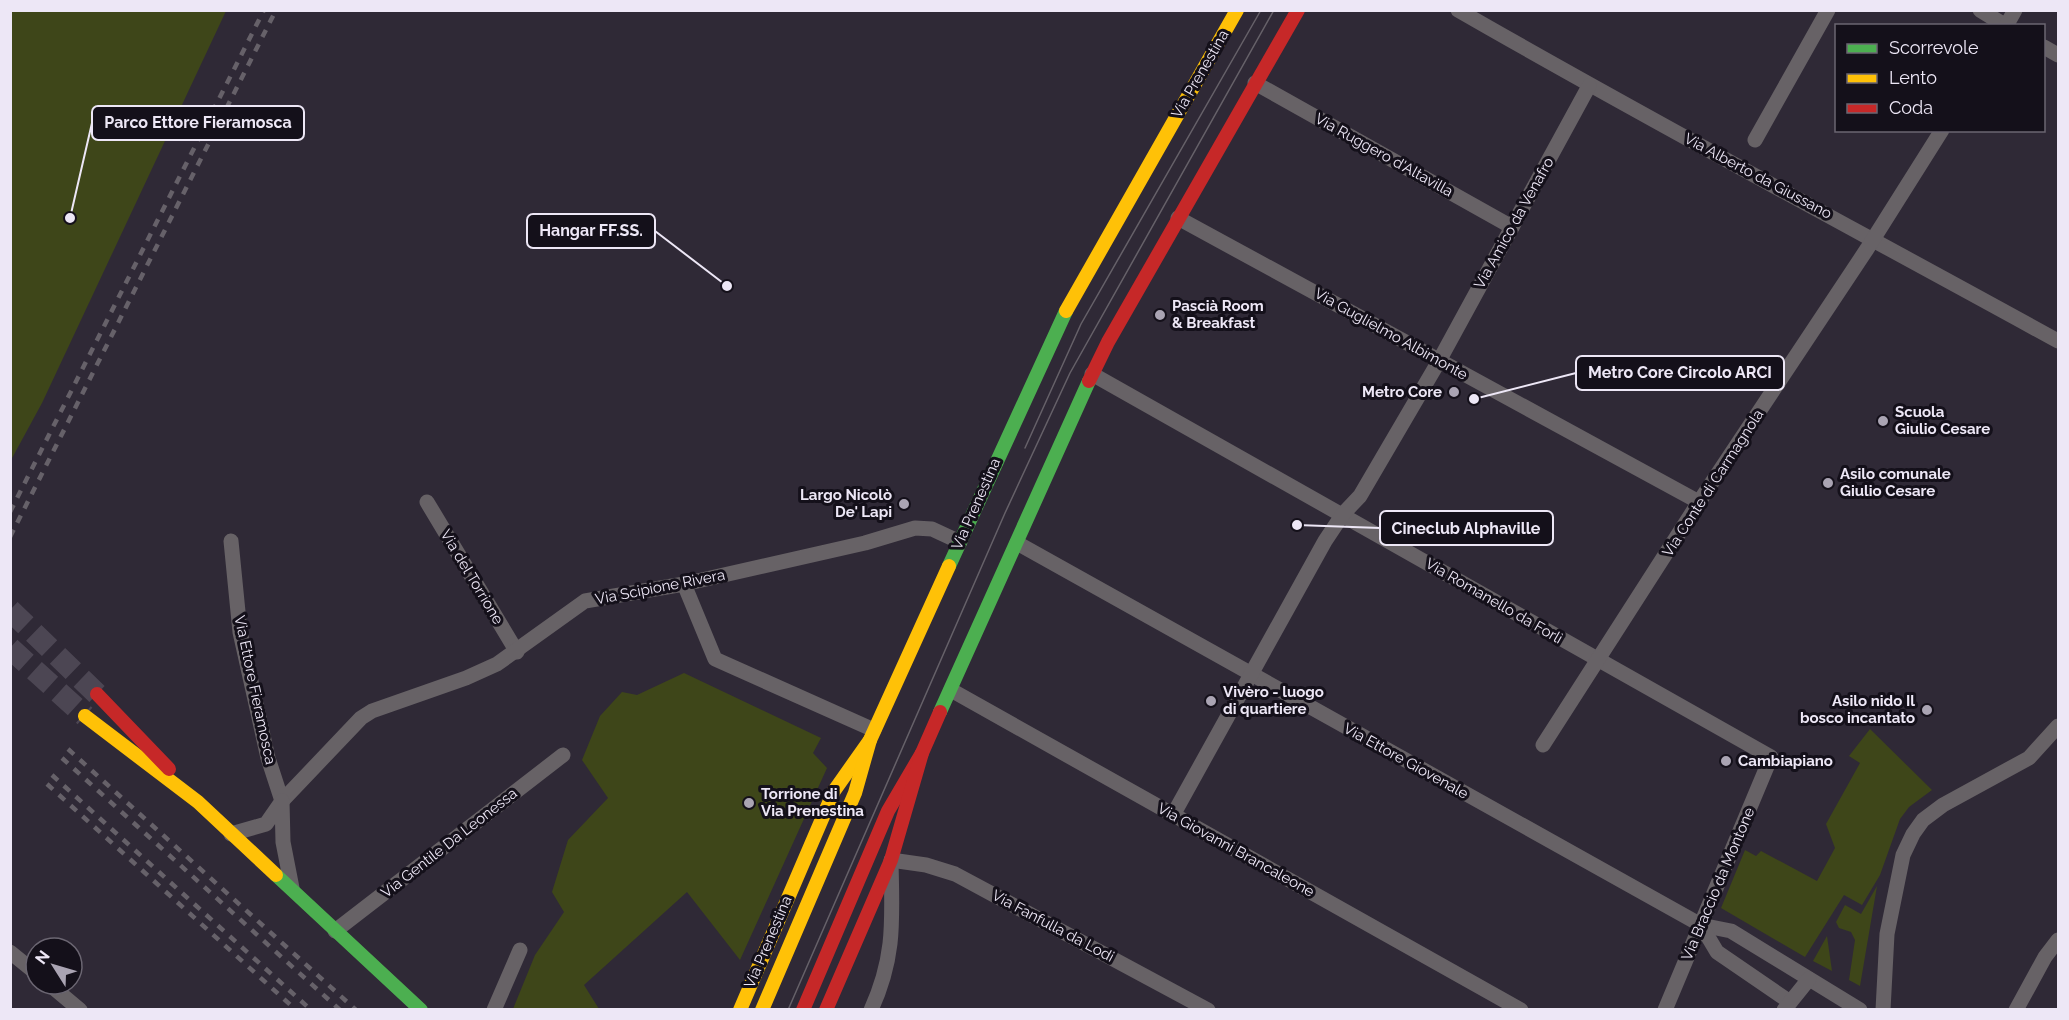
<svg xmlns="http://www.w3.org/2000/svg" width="2069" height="1020" viewBox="0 0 2069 1020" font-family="Raleway,sans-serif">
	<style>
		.green { fill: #3e4619 }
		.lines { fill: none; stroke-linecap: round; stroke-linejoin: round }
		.secondary-tunnel { stroke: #4c4653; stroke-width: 22; stroke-dasharray: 22 11; stroke-linecap: butt }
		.street { stroke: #676266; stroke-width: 15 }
		.fast { stroke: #4caf50; stroke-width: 14 }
		.slow { stroke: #ffc107; stroke-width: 14 }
		.jam { stroke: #c62828; stroke-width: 14 }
		.tram { stroke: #666169; stroke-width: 1.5 }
		.rail { stroke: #666169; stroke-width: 4.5; stroke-dasharray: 8 8; stroke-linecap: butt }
		.poi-dot { fill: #aaa4b3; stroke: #14101a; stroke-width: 2 }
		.labels { text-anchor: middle; stroke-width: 6; stroke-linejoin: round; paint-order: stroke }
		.street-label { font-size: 15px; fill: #ede7f6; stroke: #14101a }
		.poi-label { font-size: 15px; font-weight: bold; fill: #ede7f6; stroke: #14101a; text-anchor: start }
		.leader { fill: none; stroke: #ede7f6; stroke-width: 2 }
		.callout-dot { fill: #ede7f6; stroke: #14101a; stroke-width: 2 }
		.callout { fill: #14101a; stroke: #ede7f6; stroke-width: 2 }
		.callout-label { font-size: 16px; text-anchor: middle; font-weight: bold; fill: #ede7f6 }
	</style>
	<rect width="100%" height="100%" fill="#2f2936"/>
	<g class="green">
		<path d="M11,10L226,11L42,403L11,460Z"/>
		<path d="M684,673L821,738L813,753L827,768L740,960L687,892L584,985L599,1009H513L535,955L564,912L552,892L568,840L608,798L582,760L600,716L622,692L637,695Z"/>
		<path d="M1870,729L1932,790L1909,807L1900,819L1880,875L1862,905L1844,895L1805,957L1721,908L1745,850L1756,856L1761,851L1817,881L1835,848L1826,824L1860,763L1849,756Z"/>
		<path d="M1877,886L1860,986L1849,980L1855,940L1851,932L1839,928L1836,922L1845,905L1861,914Z"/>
		<path d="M1827,936L1832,971L1813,961Z"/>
	</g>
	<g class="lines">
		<g class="secondary-tunnel">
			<path d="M10,610L97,694"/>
			<path d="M10,648L85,716"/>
		</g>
		<g class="street">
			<path d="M1458,10C1656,124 1858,231 2058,341"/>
			<path d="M1980,10L2006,26"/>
			<path d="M2006,26L2015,10"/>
			<path d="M2044,47L2058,55"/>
			<path d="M1255,83L1512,227"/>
			<path d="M1755,140L1828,10"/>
			<path d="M1178,218L1699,502"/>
			<path d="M1092,374L1771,757L1665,1010"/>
			<path d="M427,502L517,652"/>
			<path d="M231,541L240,632L268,758L282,801L361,718L372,711L466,678L497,664L585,601L684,584L865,543L915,528L932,529L960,542"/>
			<path d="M1017,543L1701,925L1731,931L1860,1010"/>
			<path d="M684,584L715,659L874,730"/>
			<path d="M951,690L1521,1010"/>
			<path d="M1543,745L1699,502L1867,249L1942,130"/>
			<path d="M1173,815L1325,541L1343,514L1360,496L1439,361L1589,86"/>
			<path d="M231,834L266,824L282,801L283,842L292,888"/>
			<path d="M1701,925L1717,952L1790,1002"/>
			<path d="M335,931L563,755"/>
			<path d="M10,952L36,973"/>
			<path d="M49,984L80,1010"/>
			<path d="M494,1010L520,950"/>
			<path d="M871,1010C896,955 892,918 891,860L926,865L955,874L1208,1010"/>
			<path d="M1784,1010L1809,979"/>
			<path d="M1883,1010L1887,934L1903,855L1913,834L1923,820L1943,805L2029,758L2058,726"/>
			<path d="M2016,1010L2045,957L2058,940"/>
		</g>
		<g class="fast">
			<path d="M949,566L1066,311"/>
			<path d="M940,712L1089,381"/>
			<path d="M276,875L421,1010"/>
		</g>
		<g class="slow">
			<path d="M1066,311L1237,10"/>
			<path d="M85,716L198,802L276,875"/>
			<path d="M740,1010L834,791L870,740L949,566"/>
			<path d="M762,1010L855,793L870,740"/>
		</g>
		<g class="jam">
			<path d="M1089,381L1108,342L1298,10"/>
			<path d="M97,694L169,769"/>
			<path d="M803,1010L888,811L922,753"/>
			<path d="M826,1010L891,860L922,753L940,712"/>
		</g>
		<g class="tram">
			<path d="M1025,448L1081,324L1261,10"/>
			<path d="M788,1010L1005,513L1070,373L1274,10"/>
		</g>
		<g class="rail">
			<path d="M10,512L264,10"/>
			<path d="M10,537L276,10"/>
			<path d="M68,749L356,1010"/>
			<path d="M62,758L340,1010"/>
			<path d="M52,775L311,1010"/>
			<path d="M47,784L296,1010"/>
		</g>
	</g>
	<g class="poi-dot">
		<circle cx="1160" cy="315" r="6"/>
		<circle cx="1454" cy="392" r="6"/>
		<circle cx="1883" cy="421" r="6"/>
		<circle cx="1828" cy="483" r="6"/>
		<circle cx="904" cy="504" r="6"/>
		<circle cx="1211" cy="701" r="6"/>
		<circle cx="1927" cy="710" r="6"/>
		<circle cx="1726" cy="761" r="6"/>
		<circle cx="749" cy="803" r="6"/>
	</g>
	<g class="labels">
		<g class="street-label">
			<text transform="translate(1200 74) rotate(-60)" y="5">Via Prenestina</text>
			<text transform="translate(1384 155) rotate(29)" y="5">Via Ruggero d'Altavilla</text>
			<text transform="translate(1758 176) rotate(28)" y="5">Via Alberto da Giussano</text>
			<text transform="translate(1514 223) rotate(-61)" y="5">Via Amico da Venafro</text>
			<text transform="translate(1391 334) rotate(29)" y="5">Via Guglielmo Albimonte</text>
			<text transform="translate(1713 483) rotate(-57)" y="5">Via Conte di Carmagnola</text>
			<text transform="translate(976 504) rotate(-66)" y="5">Via Prenestina</text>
			<text transform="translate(472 577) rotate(59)" y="5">Via del Torrione</text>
			<text transform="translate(660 587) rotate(-11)" y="5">Via Scipione Rivera</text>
			<text transform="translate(1494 601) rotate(30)" y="5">Via Romanello da Forlì</text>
			<text transform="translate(255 690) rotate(78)" y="5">Via Ettore Fieramosca</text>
			<text transform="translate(1406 761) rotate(29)" y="5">Via Ettore Giovenale</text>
			<text transform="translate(449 843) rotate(-38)" y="5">Via Gentile Da Leonessa</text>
			<text transform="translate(1236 850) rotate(29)" y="5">Via Giovanni Brancaleone</text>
			<text transform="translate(1718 884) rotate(-67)" y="5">Via Braccio da Montone</text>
			<text transform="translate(1053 926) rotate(28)" y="5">Via Fanfulla da Lodi</text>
			<text transform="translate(768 942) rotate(-67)" y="5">Via Prenestina</text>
		</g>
		<g class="poi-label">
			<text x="1172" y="311">Pascià Room<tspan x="1172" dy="17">&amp; Breakfast</tspan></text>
			<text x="1442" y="397" text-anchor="end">Metro Core</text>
			<text x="1895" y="417">Scuola<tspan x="1895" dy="17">Giulio Cesare</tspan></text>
			<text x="1840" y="479">Asilo comunale<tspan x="1840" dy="17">Giulio Cesare</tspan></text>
			<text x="892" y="500" text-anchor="end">Largo Nicolò<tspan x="892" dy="17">De' Lapi</tspan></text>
			<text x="1223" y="697">Vivèro - luogo<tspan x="1223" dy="17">di quartiere</tspan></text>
			<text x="1915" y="706" text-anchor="end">Asilo nido Il<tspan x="1915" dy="17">bosco incantato</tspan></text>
			<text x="1738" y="766">Cambiapiano</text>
			<text x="761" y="799">Torrione di<tspan x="761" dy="17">Via Prenestina</tspan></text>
		</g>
	</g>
	<path class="leader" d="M70 218L92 123M727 286L655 231M1474 399L1576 373M1297 525L1380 528"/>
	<g class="callout-dot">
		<circle cx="70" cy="218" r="6"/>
		<circle cx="727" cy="286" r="6"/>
		<circle cx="1474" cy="399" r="6"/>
		<circle cx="1297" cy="525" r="6"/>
	</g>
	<g class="callout">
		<rect x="92" y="106" width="212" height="34" rx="6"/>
		<rect x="527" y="214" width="128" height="34" rx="6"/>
		<rect x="1576" y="356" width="208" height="34" rx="6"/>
		<rect x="1380" y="511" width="173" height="34" rx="6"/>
	</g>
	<g class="callout-label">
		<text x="198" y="128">Parco Ettore Fieramosca</text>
		<text x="591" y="236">Hangar FF.SS.</text>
		<text x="1680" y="378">Metro Core Circolo ARCI</text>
		<text x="1466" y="534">Cineclub Alphaville</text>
	</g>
	<rect width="2069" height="1020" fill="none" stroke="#ede7f6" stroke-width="24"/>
	<rect x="1835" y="24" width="210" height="108" fill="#14101a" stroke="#6b6672" stroke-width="1.5"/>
	<rect x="1847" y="44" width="30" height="9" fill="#4caf50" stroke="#6b6672" stroke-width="1.5"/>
	<text x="1889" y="54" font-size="18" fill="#ede7f6">Scorrevole</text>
	<rect x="1847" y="74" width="30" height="9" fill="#ffc107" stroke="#6b6672" stroke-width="1.5"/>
	<text x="1889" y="84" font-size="18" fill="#ede7f6">Lento</text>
	<rect x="1847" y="104" width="30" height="9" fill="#c62828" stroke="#6b6672" stroke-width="1.5"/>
	<text x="1889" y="114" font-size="18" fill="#ede7f6">Coda</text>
	<g transform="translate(54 966) rotate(307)"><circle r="28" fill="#14101a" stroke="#6b6672" stroke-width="1.5"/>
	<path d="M0-4.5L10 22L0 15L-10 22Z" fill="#aaa4b3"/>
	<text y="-9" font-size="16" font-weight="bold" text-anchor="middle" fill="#ede7f6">N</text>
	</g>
</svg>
